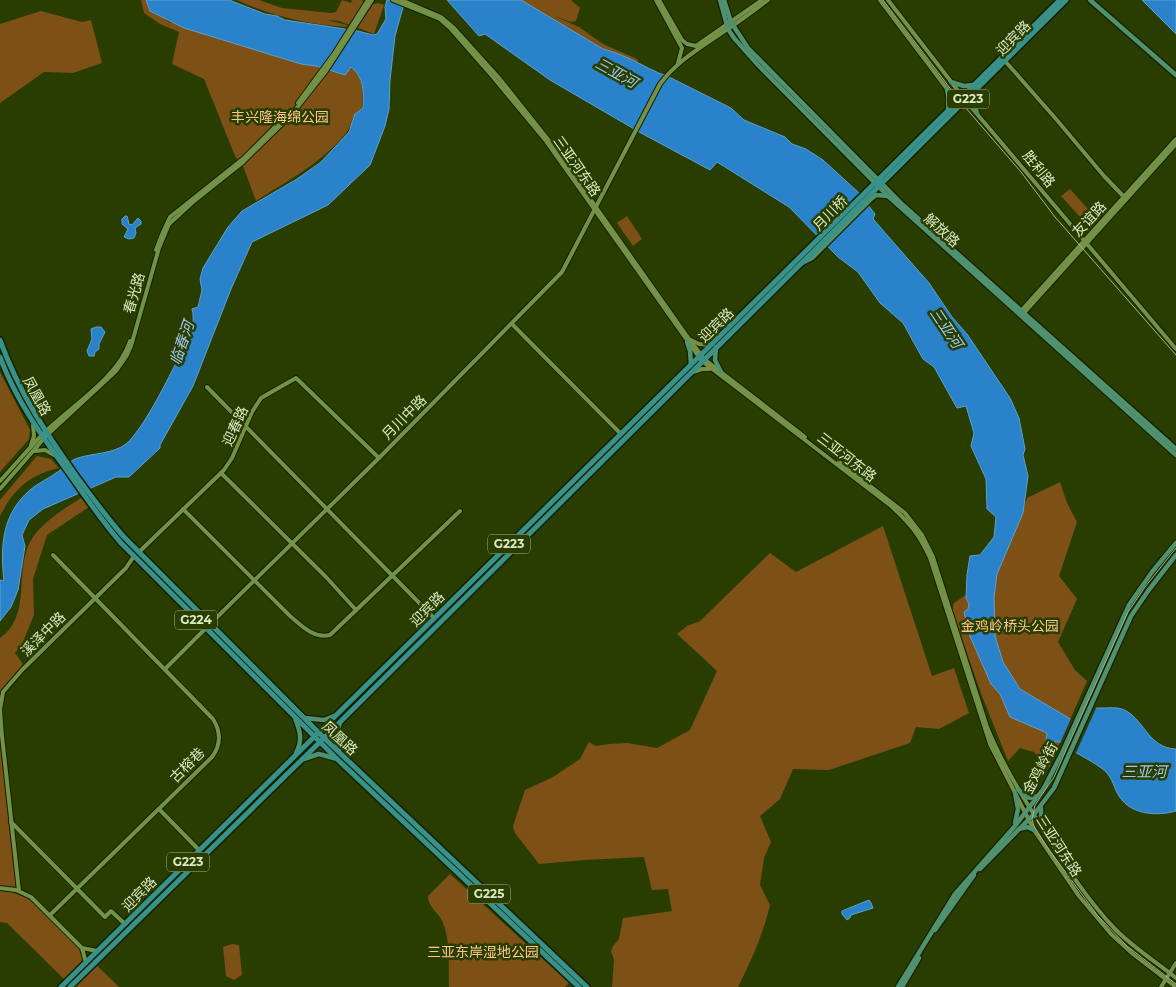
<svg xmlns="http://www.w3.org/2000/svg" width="1176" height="987" viewBox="0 0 1176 987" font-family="Montserrat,'Noto Sans SC',sans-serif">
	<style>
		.green { fill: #7d5016 }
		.water { fill: #2982ca; stroke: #5ea1c8 }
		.pier { fill: #293d00 }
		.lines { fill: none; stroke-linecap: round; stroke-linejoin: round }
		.secondary-casing { stroke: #152200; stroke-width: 6 }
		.primary-casing { stroke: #152200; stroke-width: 7 }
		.highway-casing { stroke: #152200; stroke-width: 8 }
		.secondary { stroke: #749247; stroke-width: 4 }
		.primary { stroke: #50916f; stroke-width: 4.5 }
		.highway { stroke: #38918a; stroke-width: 5 }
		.tram { stroke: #a6b78b; stroke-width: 1 }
		.labels { text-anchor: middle; stroke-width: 5; stroke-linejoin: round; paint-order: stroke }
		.shield { fill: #293d00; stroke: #a4b588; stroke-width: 1 }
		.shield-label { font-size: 12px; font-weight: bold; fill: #d8e9c3 }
		.street-label { font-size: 14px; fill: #d8e9c3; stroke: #293d00 }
		.park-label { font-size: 14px; fill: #ffc68a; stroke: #293d00 }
		.water-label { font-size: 15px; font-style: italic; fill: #a0c6eb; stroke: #293d00 }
	</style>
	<rect width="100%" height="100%" fill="#293d00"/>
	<g class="green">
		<path d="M141,0H147L151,10L169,22L329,52L317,67L345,75L350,67C364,76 363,93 362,108C351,116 353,124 346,133C322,163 287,181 256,201L243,166L235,156L204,79L172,64L179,32L160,24L144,13Z"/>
		<path d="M237,0H259L282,8L331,13L336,12L342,0L351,3L352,0H362L369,8L371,5L378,3L384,5L374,34L339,21L327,20L347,25V27C309,25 271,16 237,0Z"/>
		<path d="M517,0H571L580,8L576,21L571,22L554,16L579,27L603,44L637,59L638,61L637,63L593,48Z"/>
		<path d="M41,11L82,22L91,20L102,63L73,73L44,72L0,103V24Z"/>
		<path d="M1070,189L1088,209L1080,217L1061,196Z"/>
		<path d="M627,216L642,239L633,246L617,223Z"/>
		<path d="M0,372L30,430L29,439L0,472Z"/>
		<path d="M37,456L51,459L59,468C29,475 14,489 0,516V500Z"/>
		<path d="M1060,482L1067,503L1077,522L1059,576L1077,599L1058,642L1075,670L1087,681L1049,768L1034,752L1020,748L1008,761L982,696L952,611L954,603L997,574L1027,498Z"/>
		<path d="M81,498L89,507L47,535L33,579L34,615L22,644L15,653L23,664L0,692V638C31,617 15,574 29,544C39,524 62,510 81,498Z"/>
		<path d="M883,526L932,676L954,668L969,713L939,729L916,727L910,743L829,770L793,769L780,799L760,816L771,842L764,858L760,885L770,905C763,934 752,960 738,987H612L614,960L611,951L613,946L619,939L623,918L672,911L668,889L652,890L644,857L585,860L539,864L515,833L513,826L525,790L553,777L580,759L589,742L596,746L609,744L627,743L657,748L690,730L717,671L677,634L687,626L700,621L770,553L796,572Z"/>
		<path d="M0,744L16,888L0,886Z"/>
		<path d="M450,874L569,983L565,987H449C448,966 451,943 443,923C440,913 428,908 428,896Z"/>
		<path d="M0,891L11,892L28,898L119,987H72L7,923L0,922Z"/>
		<path d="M232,944L239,945L242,975L234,980L226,976L223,947Z"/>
	</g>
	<g class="water">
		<path d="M146,0H229L265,14L277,16L285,20L358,31L373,35L377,34L386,19L385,7L387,0H405L395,36L390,80L389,109L385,126L370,165L328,205L252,242L231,289L193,386L160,445V448L129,477H116L43,509L29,520L22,535L25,546L18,590L11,607L0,621V580L4,581C0,546 2,514 30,490C38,483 48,479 56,473C63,469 70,460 78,458C93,453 113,454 126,444C143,429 165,385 176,363L174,358C186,344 197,328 192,309L198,307L202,290L200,279L203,268L228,227L242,211L297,179L321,162L349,132L355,114L363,108C364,93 364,77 351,67L345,75L316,66L301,64L184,28L150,11Z"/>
		<path d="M447,0H521L603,49C619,53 635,61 650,69C656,71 659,74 665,75L731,108L744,120L785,137L792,144L806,149L823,160L858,192L875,214L873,219L929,283L952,317L967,334L1010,398L1019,418L1025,449L1023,455L1028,476L1023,513L997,574L994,597L995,636L1003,662L1020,689L1072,720C1085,709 1085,708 1103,708C1109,708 1116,707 1122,709C1144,717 1147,748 1176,749V811C1159,816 1134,815 1122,800C1115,793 1114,781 1107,773C1099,764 1073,752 1062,744L1060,742L1046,741L1047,733L1010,717L1000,694L991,684L969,634L964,612L968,609L969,604L966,598L967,575L970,556L980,555L994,537L996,517L987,509L986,479L971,446L974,433L966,406L957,408L934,367L923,359L903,323L880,303L858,272L838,257L789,207L717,162L710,170L641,133L550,80L485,34L479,36Z"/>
		<path d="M1142,0H1176V34Z"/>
		<path d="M125,216H127L129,224L132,225L138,218L141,221V224L135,228L136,233L134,238L129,239L124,237L128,229L122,224V219Z"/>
		<path d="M96,327H101L105,332L99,344V349L95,352L94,356H89L87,351L92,339L91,329Z"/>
		<path d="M869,900L871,903L873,908L851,915L850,918L847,920L842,914V911Z"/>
	</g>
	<path class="pier" d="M1085,706H1097L1075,755L1059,746L1072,716Z"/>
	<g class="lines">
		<defs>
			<g id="secondary">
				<path d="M393,0L440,19L450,28L493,77L546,141L702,361L891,506C910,523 920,536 930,558L990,744L1034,830L1079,896L1111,934L1133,954L1176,987"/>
				<path d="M401,0L441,17L454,28L499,78L550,142L686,335L704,359L805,437"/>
				<path d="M656,0L682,48L678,63"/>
				<path d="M659,0L682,40L687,44L696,46L762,0"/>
				<path d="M880,0L957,102"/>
				<path d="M888,0L966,101L1176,349"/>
				<path d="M1005,61L1056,119L1104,176L1126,199"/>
				<path d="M298,103L334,54L368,0"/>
				<path d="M156,250L163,232L170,217L244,158L290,112"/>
				<path d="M1020,312L1176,139"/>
				<path d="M1023,314L1176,144"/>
				<path d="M512,324L621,434"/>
				<path d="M691,340L699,344L711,345"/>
				<path d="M693,372L702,369H710"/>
				<path d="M207,387L434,618"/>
				<path d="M31,445L34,436L33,425"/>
				<path d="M35,451L45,450L54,455"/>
				<path d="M839,462L905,513L922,535L933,557L987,727C1002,764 1023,797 1044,831C1066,866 1087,900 1116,930C1134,948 1156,962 1176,978"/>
				<path d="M221,473L326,577L356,610"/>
				<path d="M0,481C15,465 29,448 44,433C71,406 118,378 130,341"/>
				<path d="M0,489L47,435L116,371L127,355L131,346L159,248L169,224L193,202L242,163L292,114L326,71L372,0"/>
				<path d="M183,509L290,616C302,626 314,639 330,635L460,511"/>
				<path d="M139,552L224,470L232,458L252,412L261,398L296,378L379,458"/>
				<path d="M210,624L379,458L562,272L660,84C677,61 700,48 723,32C739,22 753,11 768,0"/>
				<path d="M165,669L205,629"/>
				<path d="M159,809L199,850"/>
				<path d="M11,822L105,917L111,911L125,924"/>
				<path d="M0,888L16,890L31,897L82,948"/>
				<path d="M19,891L2,736L0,710L3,692L22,670L126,568L134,556"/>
				<path d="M50,915L212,757C221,745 221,732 213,719L53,555"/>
				<path d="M86,963L82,948L97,951"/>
				<path d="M1161,987L1176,963"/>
			</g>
			<g id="primary">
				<path d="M720,0L728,29L734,38L758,65L888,196L1176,455"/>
				<path d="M724,0L731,22L748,48L903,205L1176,449"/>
				<path d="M1090,0L1176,75"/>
				<path d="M951,82L964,86L973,85"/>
				<path d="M947,89L949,99L948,111"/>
				<path d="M976,91L973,101L977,113"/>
				<path d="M802,263L812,258L871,199L876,195L887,196"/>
				<path d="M687,342L690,351L691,365"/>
				<path d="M716,347L715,360L721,372"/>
				<path d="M295,718C300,731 303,740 296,753"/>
				<path d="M305,718L324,720L334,716"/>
				<path d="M339,751C335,742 336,732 340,723"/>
				<path d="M304,759L319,754L337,759"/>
				<path d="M1018,789C1023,795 1028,801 1037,796"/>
				<path d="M1015,793L1018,809L1015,823"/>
				<path d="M1041,808V826"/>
				<path d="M1019,829L1027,827L1034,830"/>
				<path d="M980,869L1035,813L1054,788L1131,616L1148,591L1176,555"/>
				<path d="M935,930L974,875"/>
				<path d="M898,987L955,894L1015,826L1044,788L1062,753L1129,605L1152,572L1176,543"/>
				<path d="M902,987L919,958"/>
			</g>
			<g id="highway">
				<path d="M0,340C19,392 45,432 77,477C92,497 107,518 124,537L324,738L587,987"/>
				<path d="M0,357C16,400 41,435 68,472C85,496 101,520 121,543L337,759L579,987"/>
				<path d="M61,987L1060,0"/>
				<path d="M70,987L324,738L1066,0"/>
			</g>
		</defs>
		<use href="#secondary" class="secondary-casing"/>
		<use href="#primary" class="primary-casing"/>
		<use href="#highway" class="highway-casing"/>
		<use href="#secondary" class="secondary"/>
		<use href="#primary" class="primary"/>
		<use href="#highway" class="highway"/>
		<g class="tram">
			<path d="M883,0L959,100L1021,172L1055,217L1176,355"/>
			<path d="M1176,548L1145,587L1128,612L1054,777L1035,805L1032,819L1034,826L1047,847L1098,916L1127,946L1176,984"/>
		</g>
	</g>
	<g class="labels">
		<g class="shield">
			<rect x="947" y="89.5" width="42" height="19" rx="4"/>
			<rect x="488" y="534.5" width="42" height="19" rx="4"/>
			<rect x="175" y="610.5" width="42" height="19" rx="4"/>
			<rect x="167" y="852.5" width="42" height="19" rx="4"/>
			<rect x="468" y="884.5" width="42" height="19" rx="4"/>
		</g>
		<g class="shield-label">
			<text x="968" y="103">G223</text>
			<text x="509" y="548">G223</text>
			<text x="196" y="624">G224</text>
			<text x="188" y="866">G223</text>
			<text x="489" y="898">G225</text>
		</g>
		<g class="street-label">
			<text transform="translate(1013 38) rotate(-45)" y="5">迎宾路</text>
			<text transform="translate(577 166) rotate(55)" y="5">三亚河东路</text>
			<text transform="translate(1039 169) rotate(51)" y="5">胜利路</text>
			<text transform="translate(830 213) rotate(-45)" y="5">月川桥</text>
			<text transform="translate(1089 219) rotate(-47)" y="5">友谊路</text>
			<text transform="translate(942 230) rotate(42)" y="5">解放路</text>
			<text transform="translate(134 293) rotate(-74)" y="5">春光路</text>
			<text transform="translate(716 325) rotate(-44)" y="5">迎宾路</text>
			<text transform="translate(37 396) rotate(61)" y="5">凤凰路</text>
			<text transform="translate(404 417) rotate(-45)" y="5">月川中路</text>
			<text transform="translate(235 426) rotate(-66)" y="5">迎春路</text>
			<text transform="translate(847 457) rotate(38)" y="5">三亚河东路</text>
			<text transform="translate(427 609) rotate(-45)" y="5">迎宾路</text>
			<text transform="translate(43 634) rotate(-45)" y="5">溪泽中路</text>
			<text transform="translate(340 738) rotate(43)" y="5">凤凰路</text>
			<text transform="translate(187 765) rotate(-45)" y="5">古榕巷</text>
			<text transform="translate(1040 768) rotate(-61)" y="5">金鸡岭街</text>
			<text transform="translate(1059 846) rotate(57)" y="5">三亚河东路</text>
			<text transform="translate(139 894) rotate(-45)" y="5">迎宾路</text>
		</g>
		<g class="park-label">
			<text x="280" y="122">丰兴隆海绵公园</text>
			<text x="1010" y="631">金鸡岭桥头公园</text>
			<text x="483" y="957">三亚东岸湿地公园</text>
		</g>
		<g class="water-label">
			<text transform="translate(616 73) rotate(29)" y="5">三亚河</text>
			<text transform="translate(946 328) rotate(56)" y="5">三亚河</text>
			<text transform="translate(182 343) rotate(-71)" y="5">临春河</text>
			<text x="1144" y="777">三亚河</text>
		</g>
	</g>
</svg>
